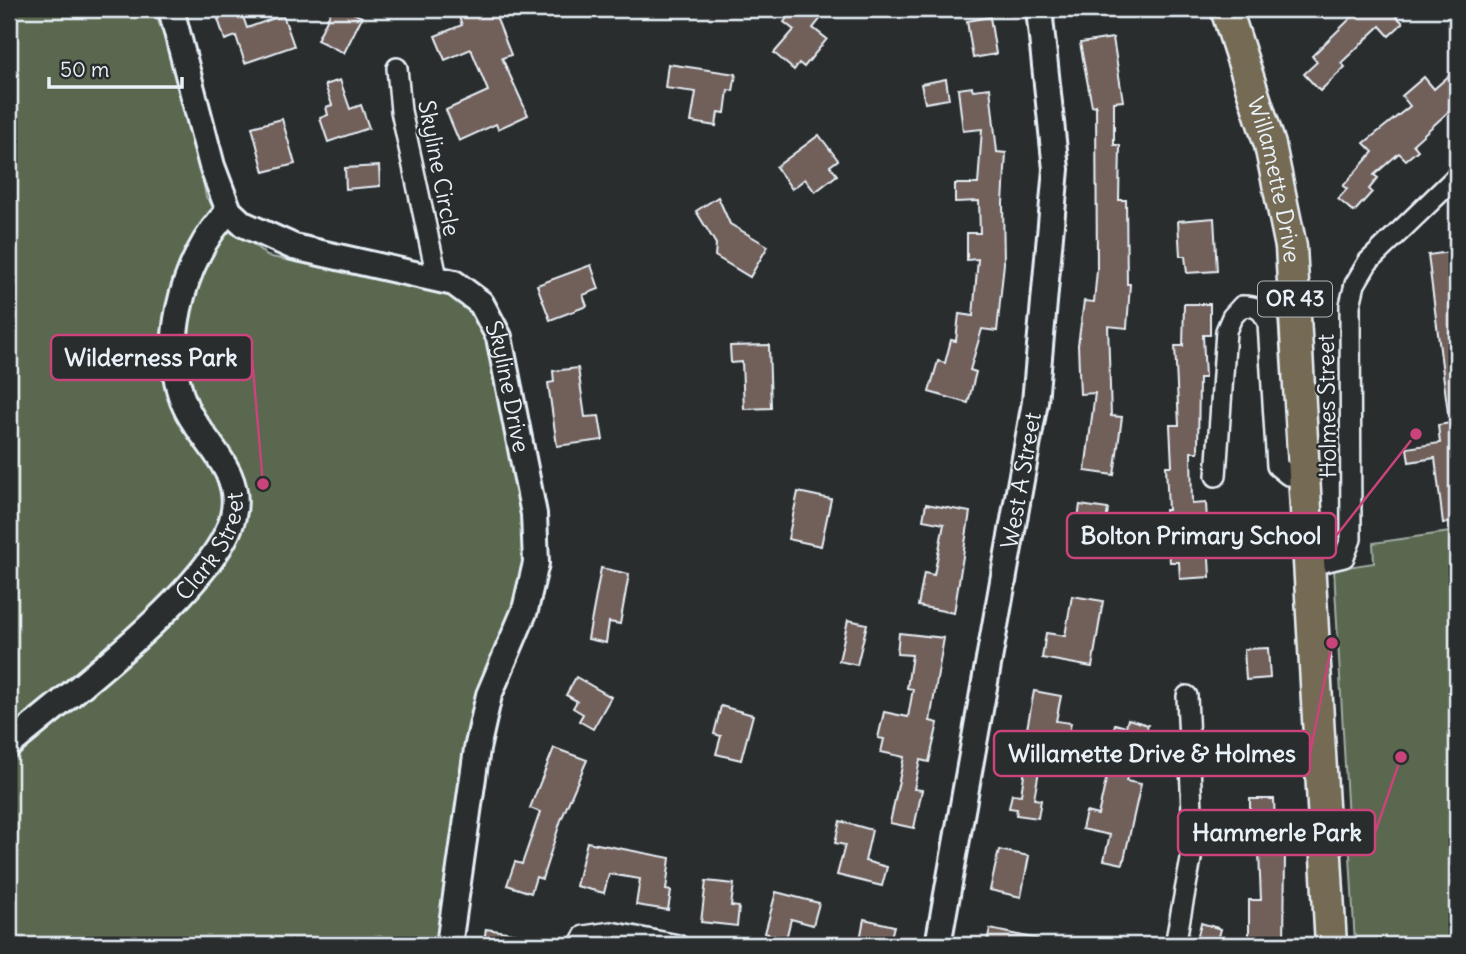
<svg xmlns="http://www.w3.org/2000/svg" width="1466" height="954" viewBox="0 0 1466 954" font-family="Delius,sans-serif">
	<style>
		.green { fill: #5a6850; stroke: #a1aca4; stroke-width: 2 }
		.building { fill: #715e5a; stroke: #e8f1f8; stroke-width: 2 }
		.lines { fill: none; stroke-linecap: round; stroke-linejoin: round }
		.minor-casing { stroke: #e8f1f8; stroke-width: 24 }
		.tertiary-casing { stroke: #e8f1f8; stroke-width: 30 }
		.primary-casing { stroke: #e8f1f8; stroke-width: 35 }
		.minor { stroke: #2a2d2e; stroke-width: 19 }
		.tertiary { stroke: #2a2d2e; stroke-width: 24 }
		.primary { stroke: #756b52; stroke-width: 30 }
		.labels { text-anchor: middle; stroke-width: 5; stroke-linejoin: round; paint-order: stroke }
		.shield { fill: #2a2d2e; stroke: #afb6bb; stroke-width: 2 }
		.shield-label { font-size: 21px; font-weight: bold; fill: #e8f1f8 }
		.street-label { font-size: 23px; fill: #e8f1f8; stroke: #2a2d2e }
		.leader { fill: none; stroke: #ca437a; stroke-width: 2.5 }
		.callout-dot { fill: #ca437a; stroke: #2a2d2e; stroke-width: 2.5 }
		.callout { fill: #2a2d2e; stroke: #ca437a; stroke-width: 2.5 }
		.callout-label { font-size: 24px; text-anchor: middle; font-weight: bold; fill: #e8f1f8 }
	</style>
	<rect width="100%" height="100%" fill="#2a2d2e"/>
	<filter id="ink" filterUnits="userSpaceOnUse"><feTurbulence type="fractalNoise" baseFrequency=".0143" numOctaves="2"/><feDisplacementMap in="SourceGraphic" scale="14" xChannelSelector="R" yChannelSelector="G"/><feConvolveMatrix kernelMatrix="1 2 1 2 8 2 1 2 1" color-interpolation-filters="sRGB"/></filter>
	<g filter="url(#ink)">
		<g class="green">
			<path d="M9,9H154L190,111L206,197L218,213L267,256L453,295L463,299L485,327L505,439L528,530L529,576L479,690L470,718L442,945H9Z"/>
			<path d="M1457,531V945H1355L1334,569L1374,563L1373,543Z"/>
		</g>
		<g class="building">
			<path d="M332,9H344L362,17L344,53L317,40Z"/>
			<path d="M480,9H493L511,55L502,58L528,115L498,129L496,124L459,141L446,110L488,91L471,49L445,60L435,36L462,25L459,17Z"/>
			<path d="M794,9H812L822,17L813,28L827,39L804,67L799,63L794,70L774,53L794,30L784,22Z"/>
			<path d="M1360,9H1389L1403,23L1389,36L1380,26L1341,63L1345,67L1320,91L1304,74L1317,62L1312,56Z"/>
			<path d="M241,11L247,28L283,15L294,46L245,63L236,36L225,40L218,19Z"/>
			<path d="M990,17L996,54L973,58L967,21Z"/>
			<path d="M1113,38L1123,101L1114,102V145H1120L1119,200H1126L1127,284H1130L1127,328L1108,326L1111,416L1122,417L1114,475L1085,471L1095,393L1080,394L1078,345L1084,301L1094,302L1097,270L1096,105L1092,106L1080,43Z"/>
			<path d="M668,64L736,74L733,91L728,90L725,113L718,112L716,126L691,122L696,92L665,88Z"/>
			<path d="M1451,74L1457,82V104L1413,144L1418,150L1406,160L1399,153L1374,175L1378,178L1369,189L1372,192L1354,212L1338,199L1347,189L1343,186L1373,152L1364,143L1410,106L1402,96L1424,77L1434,89Z"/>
			<path d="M946,79L949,99L925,103L921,84Z"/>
			<path d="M340,80L350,109L361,105L369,128L328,142L320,118L328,115L326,107L332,105L325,85Z"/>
			<path d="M972,87L973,90L990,88L997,152L1006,153L1003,203L1004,263L997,331L982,329L970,370L976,372L968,403L929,392L938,361L945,363L951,340L956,341L959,314L973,316L978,259L967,260V233H980L979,201L955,202V184H978L982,129L963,131L958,89Z"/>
			<path d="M282,119L295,164L264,172L252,127Z"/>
			<path d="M819,135L838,160L830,166L837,175L815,192L805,179L792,189L776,167Z"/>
			<path d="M379,166L380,186L346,189L345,168Z"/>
			<path d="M718,197L730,224L768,246L750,277L715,256L716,244L696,211Z"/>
			<path d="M1214,218L1217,271L1187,273L1185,256H1180L1178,221Z"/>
			<path d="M1457,251V412L1448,413L1428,255Z"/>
			<path d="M591,265L599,289L583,295L587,306L550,320L537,285Z"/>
			<path d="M1184,304H1210V335H1203L1205,378H1199L1198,452H1191L1192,504L1206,503L1210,577L1180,579L1179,562H1170L1165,510H1168L1166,466H1172L1170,425H1179L1175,346H1183Z"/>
			<path d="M769,345L771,408L744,409L742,362L731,363L730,346Z"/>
			<path d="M578,368L585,417L599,416L603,440L557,446L548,383L554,382L553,371Z"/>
			<path d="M1457,422V521L1443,523L1435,458L1409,462L1407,448L1440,443L1438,425Z"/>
			<path d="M798,492L831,499L821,546L788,539Z"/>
			<path d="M926,504L970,512L954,613L918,606L924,573L934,575L944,524L923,520Z"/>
			<path d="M1080,505L1108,509L1101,556L1073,553Z"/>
			<path d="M601,568L629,574L620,624L609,622L606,643L588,639Z"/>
			<path d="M1072,596L1103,601L1092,667L1042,658L1046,633L1065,636Z"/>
			<path d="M848,620L867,624L857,665L839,661Z"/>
			<path d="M899,633L944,638L930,721L938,723L929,762L920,760L914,789L922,790L914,828L890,823L904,757L881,752L884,739L878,738L884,712L908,717L913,689L907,688L912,655L897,654Z"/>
			<path d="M1268,648L1270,678L1246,680L1244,649Z"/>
			<path d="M576,677L611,697L593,729L579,721L583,714L573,708L577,701L566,695Z"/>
			<path d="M1034,691L1061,696L1056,721L1071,723L1067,743L1060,742L1055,768L1040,765L1034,799L1041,800L1038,818L1016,815L1017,809L1009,808L1012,794L1021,795L1026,762L1021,761Z"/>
			<path d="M721,706L753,715L741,760L716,754L721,736L714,734Z"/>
			<path d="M1128,719L1148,725L1144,740L1138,738L1126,781L1141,784L1123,864L1104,860L1110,835L1082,829L1086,812L1098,815L1112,754L1107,753L1115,724L1126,727Z"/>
			<path d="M554,748L587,760L561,820L542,879L536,877L531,893L507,885L515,862L522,864L540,812L530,808Z"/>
			<path d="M1250,799H1274L1276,854L1285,853L1284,945H1257V938H1249V900H1261L1258,829L1250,830Z"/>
			<path d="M840,821L872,830L865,861L887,867L882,886L837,875L845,845L835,843Z"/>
			<path d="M587,842L670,858L666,890L671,891L668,910L636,905L640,879L609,874L604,893L576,886Z"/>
			<path d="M999,850L1029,856L1021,897L990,890Z"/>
			<path d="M706,881L734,884L731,906L739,907L737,926L701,922Z"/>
			<path d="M776,892L819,903L813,925L791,919L786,939L765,933Z"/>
			<path d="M864,919L894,926L889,945H859Z"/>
			<path d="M1201,923L1221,929L1217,944L1197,939Z"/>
			<path d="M486,929L539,937L538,945H483Z"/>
			<path d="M990,929L1037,939L1036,945H986Z"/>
		</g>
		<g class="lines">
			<defs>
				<g id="minor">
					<path d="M397,68L401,111L437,277"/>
					<path d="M1216,476L1226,331L1232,317L1242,306C1257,306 1262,309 1268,323L1277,466L1288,475L1305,474"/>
					<path d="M1311,565L1344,557L1351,539L1350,305L1355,284L1368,262L1457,176"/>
					<path d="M579,945L584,936L611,932L678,945"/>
					<path d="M1175,945L1191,859L1192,810L1187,696"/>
				</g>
				<g id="tertiary">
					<path id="s1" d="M171,9L212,166L229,211L243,224L294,247L454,283L481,303L499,337L534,514L536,563L525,610L489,695L477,749L449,945"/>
					<path id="s2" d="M9,745C65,698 218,584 233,516C243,476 210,448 191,417C155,359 182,256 229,211"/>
					<path id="s3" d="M938,945L1035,402L1056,169L1039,9"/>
				</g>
				<g id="primary">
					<path id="s4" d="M1226,9L1270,145L1291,247L1331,945"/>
				</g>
			</defs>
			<use href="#minor" class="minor-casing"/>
			<use href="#tertiary" class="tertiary-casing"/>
			<use href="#primary" class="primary-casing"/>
			<use href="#minor" class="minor"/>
			<use href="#tertiary" class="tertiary"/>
			<use href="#primary" class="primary"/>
		</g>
	</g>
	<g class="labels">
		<rect class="shield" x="1258" y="281.5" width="74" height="35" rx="5"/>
		<g class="shield-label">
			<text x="1295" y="306">OR 43</text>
		</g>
		<g class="street-label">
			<text transform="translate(439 168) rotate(79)" y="8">Skyline Circle</text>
			<text dy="8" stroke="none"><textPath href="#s4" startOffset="178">Willamette Drive</textPath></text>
			<text dy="8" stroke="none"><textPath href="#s1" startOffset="572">Skyline Drive</textPath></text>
			<text transform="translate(1327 406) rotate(-91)" y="8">Holmes Street</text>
			<text dy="8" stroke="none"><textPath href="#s3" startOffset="472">West A Street</textPath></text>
			<text dy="8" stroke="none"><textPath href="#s2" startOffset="287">Clark Street</textPath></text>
		</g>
	</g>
	<path class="leader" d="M263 484L252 357M1416 434L1336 536M1332 643L1310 754M1401 757L1375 833"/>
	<g class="callout-dot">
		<circle cx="263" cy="484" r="7"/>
		<circle cx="1416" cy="434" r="7"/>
		<circle cx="1332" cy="643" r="7"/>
		<circle cx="1401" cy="757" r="7"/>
	</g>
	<g class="callout">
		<rect x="51" y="335" width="201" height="45" rx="7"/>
		<rect x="1067" y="513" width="269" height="45" rx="7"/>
		<rect x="994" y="731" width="316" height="45" rx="7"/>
		<rect x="1178" y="810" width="197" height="45" rx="7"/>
	</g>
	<g class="callout-label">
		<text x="151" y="366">Wilderness Park</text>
		<text x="1201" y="544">Bolton Primary School</text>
		<text x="1152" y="762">Willamette Drive &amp; Holmes</text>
		<text x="1277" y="841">Hammerle Park</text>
	</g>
	<rect width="1466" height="954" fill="none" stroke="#2a2d2e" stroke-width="35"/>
	<rect x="18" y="18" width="1431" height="919" fill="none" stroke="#e8f1f8" stroke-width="2.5" filter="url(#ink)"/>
	<path d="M49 77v10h133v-10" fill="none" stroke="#e8f1f8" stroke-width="3.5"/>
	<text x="60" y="77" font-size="21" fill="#e8f1f8" stroke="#2a2d2e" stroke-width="5" paint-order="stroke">50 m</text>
</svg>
